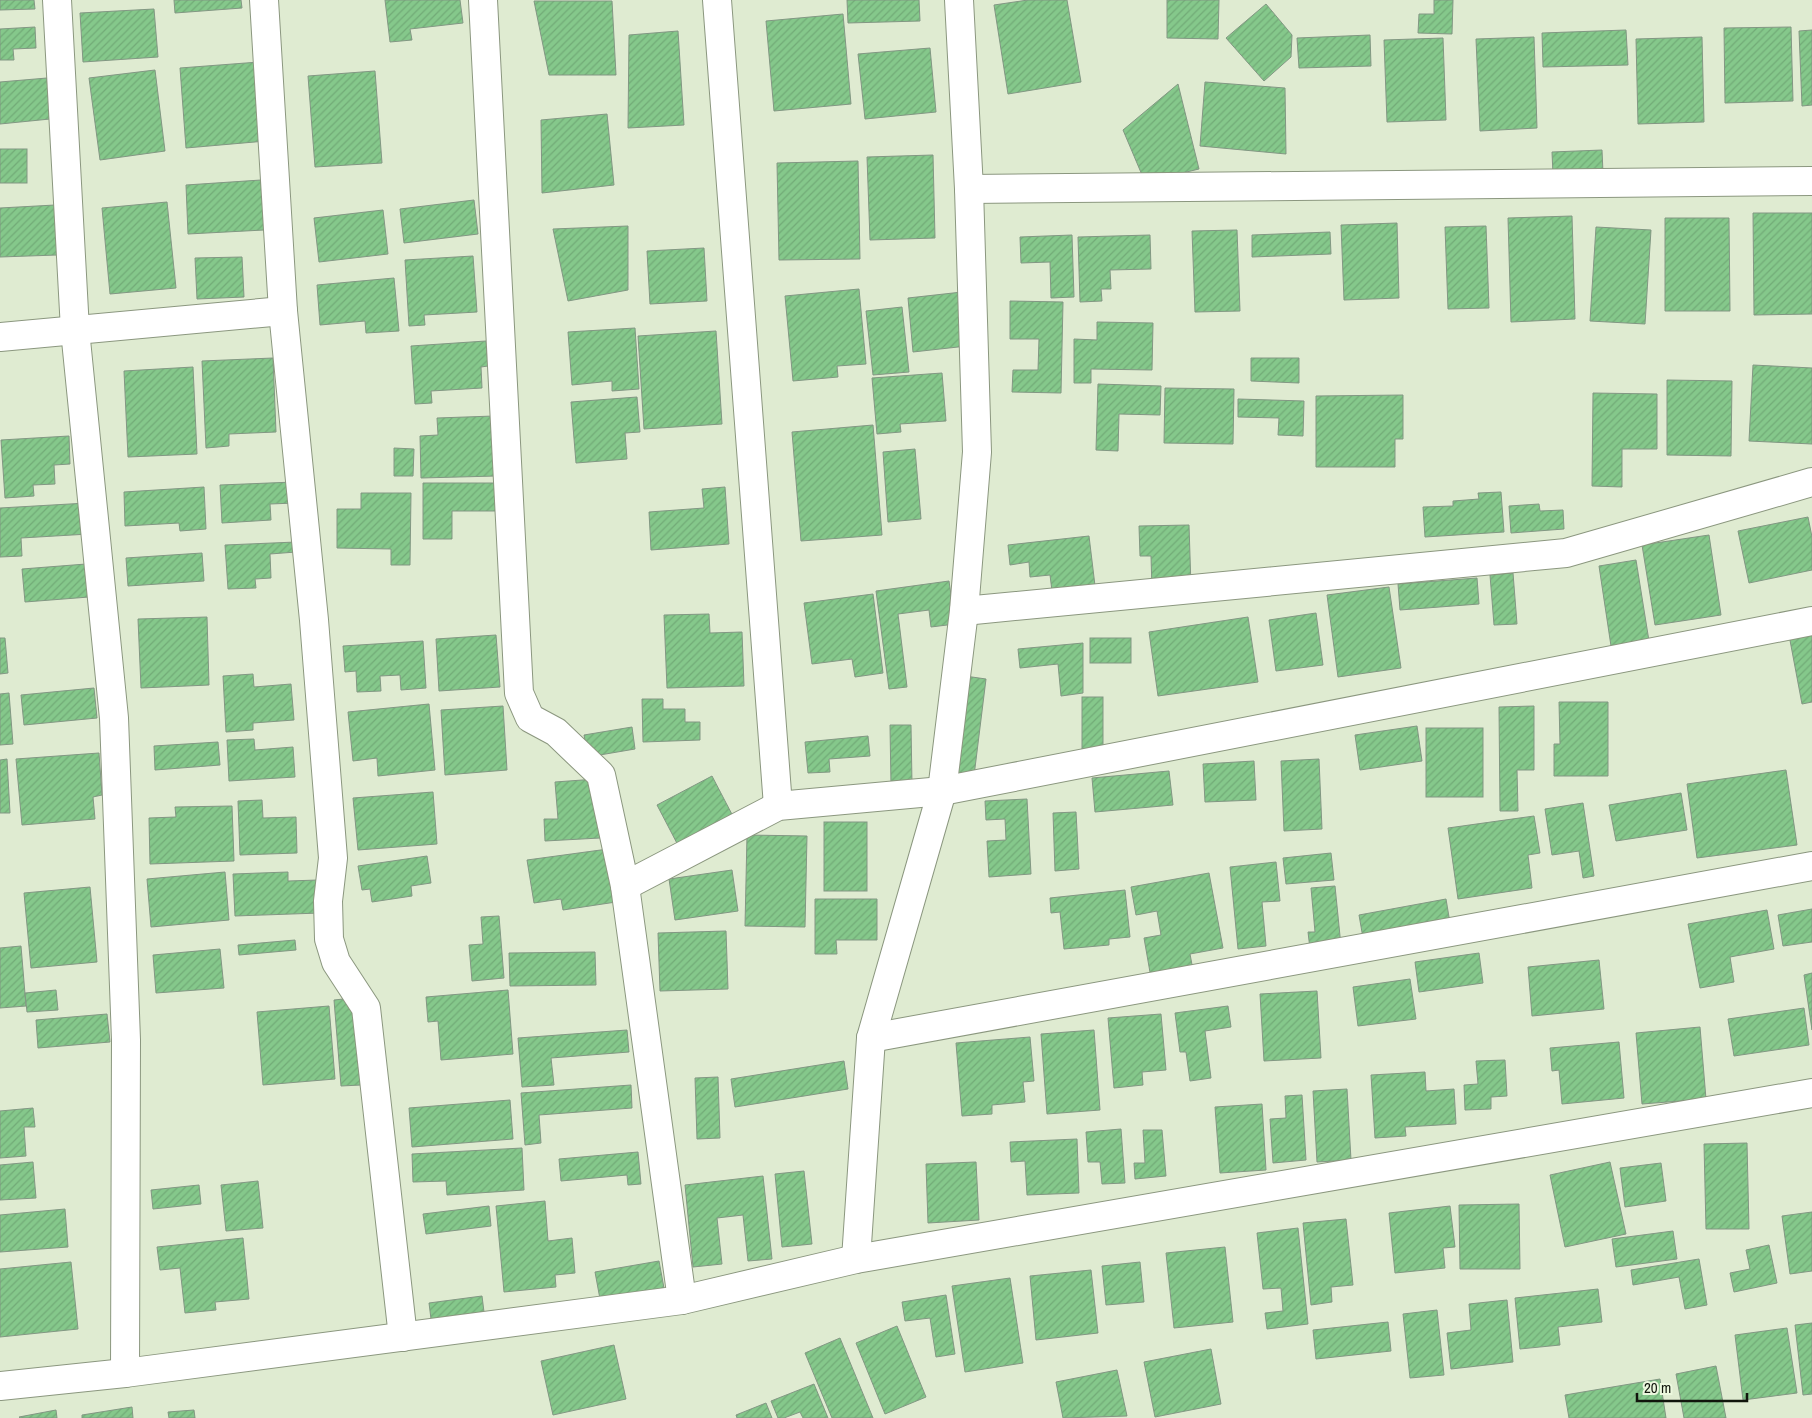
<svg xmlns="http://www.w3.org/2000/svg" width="1812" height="1418" viewBox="0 0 1812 1418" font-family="'Archivo Narrow',sans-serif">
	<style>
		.building { fill: url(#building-hatch); stroke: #829783 }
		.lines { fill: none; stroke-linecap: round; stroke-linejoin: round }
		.street-casing { stroke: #8b977f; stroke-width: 30 }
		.street { stroke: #fff; stroke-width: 28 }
	</style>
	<defs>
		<pattern id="building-hatch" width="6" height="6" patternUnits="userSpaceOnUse" patternTransform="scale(1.25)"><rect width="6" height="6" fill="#85c88b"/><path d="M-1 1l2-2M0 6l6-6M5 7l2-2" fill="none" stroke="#72ab77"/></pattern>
	</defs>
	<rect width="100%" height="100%" fill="#dfebd1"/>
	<g class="building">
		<path d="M0,0H34L35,9L0,10Z"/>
		<path d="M174,0H241L242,8L175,13Z"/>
		<path d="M385,0H460L463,23L410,29L412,40L390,42Z"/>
		<path d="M847,0H919L920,21L848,23Z"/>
		<path d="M1028,0H1067L1081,82L1008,94L994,5Z"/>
		<path d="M1167,0H1219L1218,39L1167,38Z"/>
		<path d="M1434,0H1453L1452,34L1418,33L1419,14H1434Z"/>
		<path d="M534,1H612L616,75H549Z"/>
		<path d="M1266,4L1292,35L1291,57L1264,81L1226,38Z"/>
		<path d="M154,9L158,57L83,62L80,13Z"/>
		<path d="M843,14L851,104L774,111L766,21Z"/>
		<path d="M35,27L36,48L13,49L14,60H0V29Z"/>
		<path d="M1791,27L1793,101L1725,103L1724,28Z"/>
		<path d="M1626,30L1628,65L1543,67L1542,33Z"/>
		<path d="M1812,30V105L1802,106L1799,31Z"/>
		<path d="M678,31L684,125L628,128L629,35Z"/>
		<path d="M1370,35L1371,66L1299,68L1297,38Z"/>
		<path d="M1534,37L1537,128L1480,131L1476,39Z"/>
		<path d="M1702,37L1704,122L1638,124L1636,39Z"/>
		<path d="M1443,38L1446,120L1387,122L1384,40Z"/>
		<path d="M930,48L936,112L865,119L858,54Z"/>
		<path d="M259,62L266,141L186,148L180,68Z"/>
		<path d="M155,70L165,151L100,160L89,78Z"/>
		<path d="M375,71L382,163L315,167L308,76Z"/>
		<path d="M47,78L50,119L0,124V82Z"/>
		<path d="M1205,82L1285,88L1286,154L1200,146Z"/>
		<path d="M1178,84L1199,169L1145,182L1123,130Z"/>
		<path d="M607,114L614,185L542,193L541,120Z"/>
		<rect x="0" y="149" width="27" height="34"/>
		<path d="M1602,150L1603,173L1553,175L1552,152Z"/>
		<path d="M933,155L935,238L870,240L867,157Z"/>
		<path d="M858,161L860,259L779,260L777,163Z"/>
		<path d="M261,180L264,230L188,234L186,185Z"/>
		<path d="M474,200L478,234L404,243L400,209Z"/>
		<path d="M167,202L176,288L110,294L102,208Z"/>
		<path d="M55,205L57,255L0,257V208Z"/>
		<path d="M383,210L388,254L319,262L314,218Z"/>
		<path d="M1753,213H1812V314L1754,315Z"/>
		<path d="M1572,216L1575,319L1511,322L1508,218Z"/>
		<path d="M1665,218H1729L1730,311H1665Z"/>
		<path d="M1397,223L1399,298L1344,300L1341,225Z"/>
		<path d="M628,226V290L568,301L553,229Z"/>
		<path d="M1486,226L1489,308L1448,309L1445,227Z"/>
		<path d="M1596,227L1651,230L1645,324L1590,321Z"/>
		<path d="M1237,230L1240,311L1195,312L1192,231Z"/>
		<path d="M1330,232L1331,254L1252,257V235Z"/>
		<path d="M1072,235L1074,297L1051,298L1050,262L1021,263L1020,237Z"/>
		<path d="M1150,235L1151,269L1110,270L1111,289H1101L1102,301L1080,302L1078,237Z"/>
		<path d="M704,248L707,301L650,304L647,251Z"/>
		<path d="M473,256L477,312L424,315L425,325L409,326L405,260Z"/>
		<path d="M242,257L244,297L197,299L195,258Z"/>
		<path d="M394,278L399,331L366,333L365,321L320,325L317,285Z"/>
		<path d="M859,289L866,364L837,366L838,377L793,381L785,296Z"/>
		<path d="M962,292L967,346L913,352L908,298Z"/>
		<path d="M1010,301L1063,302L1061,393L1012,392L1013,370H1038L1039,339H1010Z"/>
		<path d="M902,307L909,372L873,375L866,311Z"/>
		<path d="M1097,322L1153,323L1152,370L1091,369V383H1074V339L1097,340Z"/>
		<path d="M635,328L639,389L612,391V381L572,385L568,332Z"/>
		<path d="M716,331L722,424L644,429L638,336Z"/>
		<path d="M486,341L488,366L481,367L482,388L431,391L432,403L415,404L411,346Z"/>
		<path d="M273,358L276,432L229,434V446L206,448L202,361Z"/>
		<path d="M1251,358H1299V383L1251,381Z"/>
		<path d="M1753,365L1812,368V444L1749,441Z"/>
		<path d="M193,367L197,454L128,457L124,371Z"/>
		<path d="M942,373L946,421L900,424L901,432L877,434L872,378Z"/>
		<path d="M1667,380L1732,381L1731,456L1667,455Z"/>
		<path d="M1098,384L1161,386L1160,415L1119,414L1118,451L1096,450Z"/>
		<path d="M1165,388L1234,389L1233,444L1164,443Z"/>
		<path d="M1593,393L1657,394V449H1622V487L1592,486Z"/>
		<path d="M1403,395V439H1395V467H1316V396Z"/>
		<path d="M637,397L640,432L625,433L627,459L576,463L571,402Z"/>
		<path d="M1238,399L1304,401L1303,436L1278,435L1279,418L1238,417Z"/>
		<path d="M494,416L496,476L421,478L420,436L438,435L437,418Z"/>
		<path d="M873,425L882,535L801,541L792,432Z"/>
		<path d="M69,436L70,464L54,465L55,484L33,485L34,496L5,498L1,440Z"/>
		<path d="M394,448L414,449L413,476H394Z"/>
		<path d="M915,449L921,519L888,522L883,452Z"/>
		<path d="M294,482L295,503L270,504L271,520L222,523L220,485Z"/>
		<path d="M423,483H496V511H452V539H423Z"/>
		<path d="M204,487L206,529L180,531L179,523L125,526L124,492Z"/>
		<path d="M725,487L729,544L651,550L649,512L704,508L702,489Z"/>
		<path d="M1501,492L1504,532L1425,537L1423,507L1453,506V501L1479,499L1478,493Z"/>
		<path d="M361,493H411L410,565H391V549L337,548V509H361Z"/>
		<path d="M87,503L89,534L21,538L22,556L0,557V508Z"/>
		<path d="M1539,504L1540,511L1563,510L1564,529L1511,533L1509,506Z"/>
		<path d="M1808,517L1812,537V570L1749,583L1738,531Z"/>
		<path d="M1189,525L1191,587L1152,589L1151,556H1140L1139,526Z"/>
		<path d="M1709,535L1721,615L1655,625L1642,545Z"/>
		<path d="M1089,536L1096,594L1053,599L1050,575L1030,577L1029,562L1010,565L1008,545Z"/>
		<path d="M296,542V552L270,554L271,578L255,579L256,588L228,589L225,545Z"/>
		<path d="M202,553L204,581L128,586L126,558Z"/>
		<path d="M1636,560L1649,641L1611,646L1599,566Z"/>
		<path d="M86,564L89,597L25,602L22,569Z"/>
		<path d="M1513,573L1517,624L1494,625L1490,575Z"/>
		<path d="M1477,578L1479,604L1400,610L1398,584Z"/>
		<path d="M949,581L955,624L931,627L929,610L898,614L907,687L889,689L876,591Z"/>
		<path d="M1389,587L1401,668L1338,677L1327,595Z"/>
		<path d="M873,594L883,673L855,677L852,659L812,664L804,603Z"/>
		<path d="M1316,613L1323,665L1276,671L1269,620Z"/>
		<path d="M709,614L710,633L742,632L744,686L667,688L664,615Z"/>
		<path d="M207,617L209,685L141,688L138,619Z"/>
		<path d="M1248,617L1258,682L1158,696L1149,632Z"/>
		<path d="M1812,631V702L1802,704L1789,635Z"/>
		<path d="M496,635L500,687L439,691L436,639Z"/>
		<path d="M0,638H5L8,673L0,674Z"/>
		<rect x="1090" y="638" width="41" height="25"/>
		<path d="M423,641L426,688L401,690L400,675L380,676L381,691L357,692L356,671L345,672L343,646Z"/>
		<path d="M1083,643V693L1061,696L1058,664L1020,668L1018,649Z"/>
		<path d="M253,674L254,687L291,684L294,720L253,723V730L226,732L223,676Z"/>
		<path d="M965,676L986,679L974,776L953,773Z"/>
		<path d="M94,688L97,718L24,725L21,695Z"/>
		<path d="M9,693L13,744L0,745V694Z"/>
		<rect x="1082" y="697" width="21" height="53"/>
		<path d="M642,699H663V709H685V722H700V740L643,742Z"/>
		<path d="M1559,702H1608V776H1554V744H1560Z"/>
		<path d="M429,704L435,770L378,776L377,758L353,761L348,712Z"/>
		<path d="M503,706L507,770L445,775L441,710Z"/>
		<path d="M1534,706V770H1517L1518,811H1500L1499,707Z"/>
		<path d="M890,725H911L912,784L891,785Z"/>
		<path d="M1417,726L1422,761L1360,770L1355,735Z"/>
		<path d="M632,727L635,749L588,757L584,735Z"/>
		<rect x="1426" y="728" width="57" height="69"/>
		<path d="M868,736L870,756L829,759L830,772L808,773L805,742Z"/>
		<path d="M254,739L255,750L293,747L295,777L229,781L227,740Z"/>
		<path d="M218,742L220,765L155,770L154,746Z"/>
		<path d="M99,753L102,795L93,797L95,819L22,825L16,759Z"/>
		<path d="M7,759L10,813H0V760Z"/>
		<path d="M1319,759L1322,829L1284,831L1281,761Z"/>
		<path d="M1254,761L1256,800L1205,802L1203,764Z"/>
		<path d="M1786,770L1797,845L1697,858L1687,784Z"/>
		<path d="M1169,771L1173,805L1095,812L1092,778Z"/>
		<path d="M712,776L736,822L681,851L657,805Z"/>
		<path d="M596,779L600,838L545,841L544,819H558L555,782Z"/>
		<path d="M433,792L437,844L358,850L353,798Z"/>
		<path d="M1681,793L1687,830L1616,841L1609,805Z"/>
		<path d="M1027,799L1031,874L989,877L987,841L1006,840L1005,819L986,820L985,801Z"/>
		<path d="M262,800L263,818L296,817L297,853L240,855L238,801Z"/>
		<path d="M1583,803L1594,876L1583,878L1579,851L1552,855L1545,809Z"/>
		<path d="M232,806L234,861L150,864L149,818L176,817L175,807Z"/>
		<path d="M1076,812L1079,869L1055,871L1053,813Z"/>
		<path d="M1534,816L1540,853L1528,855L1532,888L1458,899L1448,828Z"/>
		<rect x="824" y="822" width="43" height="69"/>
		<path d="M747,835L807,836L805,927L745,926Z"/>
		<path d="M608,849L616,902L563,910L561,899L534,903L527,860Z"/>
		<path d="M1331,853L1334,880L1286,884L1283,858Z"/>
		<path d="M427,856L431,883L411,886L412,896L372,902L370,889L362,890L358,866Z"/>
		<path d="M1276,862L1280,901L1262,902L1266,946L1238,949L1230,867Z"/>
		<path d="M732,870L738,911L675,920L669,879Z"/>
		<path d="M225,872L229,920L151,927L147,879Z"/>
		<path d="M288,872V881L318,880L320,913L235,916L233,874Z"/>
		<path d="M1209,873L1223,948L1190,954L1193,970L1151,978L1144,938L1161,935L1157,911L1136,915L1131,887Z"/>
		<path d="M1335,886L1341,946L1310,949L1308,932H1315L1311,888Z"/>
		<path d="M90,887L97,962L31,968L24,893Z"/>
		<path d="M1125,890L1130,937L1109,939V945L1064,949L1060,912L1051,913L1050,898Z"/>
		<path d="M815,899H877V940H836L837,954H815Z"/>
		<path d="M1446,899L1450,923L1363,938L1359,915Z"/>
		<path d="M1812,909V942L1783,946L1778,915Z"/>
		<path d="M1767,910L1774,949L1730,957L1734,982L1700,988L1688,924Z"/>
		<path d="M499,916L504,978L472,981L469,945L483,944L481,917Z"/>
		<path d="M726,931L728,989L660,991L658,933Z"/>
		<path d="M295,940L296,950L239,955L238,945Z"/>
		<path d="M21,946L26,1006L0,1008V948Z"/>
		<path d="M220,949L224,988L156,993L153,955Z"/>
		<path d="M595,952L596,985L510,986L509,953Z"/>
		<path d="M1479,953L1483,983L1419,992L1415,962Z"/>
		<path d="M1599,960L1604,1009L1532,1016L1528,967Z"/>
		<path d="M1812,973V1030L1804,975Z"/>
		<path d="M1410,979L1416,1019L1358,1026L1353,987Z"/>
		<path d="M56,990L58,1010L27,1012L25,993Z"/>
		<path d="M508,990L513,1054L441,1060L438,1021L428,1022L426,997Z"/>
		<path d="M1317,991L1321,1058L1264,1061L1260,994Z"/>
		<path d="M353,998L361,1085L341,1086L334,1000Z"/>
		<path d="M329,1006L335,1079L263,1085L257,1012Z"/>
		<path d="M1228,1006L1231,1027L1205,1031L1211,1078L1190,1081L1186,1052H1180L1175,1013Z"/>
		<path d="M1804,1008L1809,1045L1734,1056L1728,1019Z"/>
		<path d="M107,1014L110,1042L38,1048L36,1020Z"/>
		<path d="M1161,1014L1166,1070L1142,1072L1143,1085L1114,1088L1108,1018Z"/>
		<path d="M1700,1027L1706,1099L1642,1104L1636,1033Z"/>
		<path d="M627,1030L629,1052L551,1058L554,1085L522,1087L518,1038Z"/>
		<path d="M1094,1030L1100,1110L1047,1114L1041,1034Z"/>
		<path d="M1030,1037L1034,1081L1023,1082L1025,1102L992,1105V1114L962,1116L956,1043Z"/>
		<path d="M1619,1042L1624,1098L1562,1104L1559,1070L1552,1071L1550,1048Z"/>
		<path d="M1505,1060L1507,1096L1491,1097V1109L1465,1110L1464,1085L1478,1084L1476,1061Z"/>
		<path d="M844,1061L848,1089L735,1107L731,1079Z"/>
		<path d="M1425,1072L1426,1091L1454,1089L1456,1124L1405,1127L1406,1136L1375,1138L1371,1075Z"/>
		<path d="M718,1077L720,1138L697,1139L695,1078Z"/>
		<path d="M631,1085L632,1108L539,1115L541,1143L525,1145L521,1093Z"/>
		<path d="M1347,1089L1351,1160L1317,1162L1313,1091Z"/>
		<path d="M1302,1095L1306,1160L1273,1163L1270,1119L1286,1118L1285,1096Z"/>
		<path d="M510,1100L513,1139L412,1147L409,1108Z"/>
		<path d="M1262,1104L1266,1170L1220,1173L1215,1107Z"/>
		<path d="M33,1108L35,1127H24L26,1156L0,1158V1111Z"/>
		<path d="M1121,1129L1125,1183L1102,1184L1100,1162H1088L1086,1132Z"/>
		<path d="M1143,1130H1162L1166,1176L1135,1179L1134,1163H1145Z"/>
		<path d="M1077,1139L1079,1193L1027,1195L1025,1161L1011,1162L1010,1142Z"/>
		<path d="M1747,1143L1749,1229H1706L1704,1144Z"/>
		<path d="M522,1148L524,1190L447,1195L446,1181L413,1182L412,1154Z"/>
		<path d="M638,1152L641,1184L628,1185L627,1175L561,1181L559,1159Z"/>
		<path d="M33,1162L36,1198L0,1200V1165Z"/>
		<path d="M976,1162L979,1220L928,1223L926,1164Z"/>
		<path d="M1610,1162L1626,1234L1565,1247L1550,1175Z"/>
		<path d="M1661,1163L1666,1201L1625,1207L1620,1168Z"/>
		<path d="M804,1171L812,1244L782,1247L775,1174Z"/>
		<path d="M763,1176L772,1259L748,1261L743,1215L717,1218L722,1264L693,1267L685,1185Z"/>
		<path d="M258,1181L263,1228L226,1231L221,1185Z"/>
		<path d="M199,1185L201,1204L153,1209L151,1190Z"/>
		<path d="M545,1201L548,1241L572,1238L575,1273L555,1275L556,1287L504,1292L496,1206Z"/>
		<path d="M1519,1204L1520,1269H1460L1459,1205Z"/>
		<path d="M489,1206L491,1226L426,1234L423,1214Z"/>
		<path d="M1450,1206L1455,1247L1443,1248L1445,1268L1395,1273L1389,1213Z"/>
		<path d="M65,1209L68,1247L0,1252V1215Z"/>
		<path d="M1812,1212V1271L1790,1274L1782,1216Z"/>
		<path d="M1346,1219L1353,1285L1331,1287L1332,1302L1311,1305L1303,1223Z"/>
		<path d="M1298,1228L1308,1324L1267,1329L1265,1313L1283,1311L1281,1288L1263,1289L1257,1233Z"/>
		<path d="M1673,1231L1677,1259L1616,1267L1612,1239Z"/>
		<path d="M243,1238L249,1299L215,1302L216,1310L185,1313L180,1268L160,1270L157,1247Z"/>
		<path d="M1769,1245L1777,1283L1734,1292L1730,1273L1750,1269L1746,1250Z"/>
		<path d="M1225,1247L1233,1322L1174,1328L1166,1253Z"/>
		<path d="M1699,1259L1707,1305L1685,1309L1679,1277L1633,1285L1631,1270Z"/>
		<path d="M659,1261L664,1288L600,1299L595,1272Z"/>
		<path d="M71,1262L78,1329L0,1337V1269Z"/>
		<path d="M1140,1262L1144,1302L1106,1305L1102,1266Z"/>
		<path d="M1091,1270L1098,1333L1036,1340L1030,1276Z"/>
		<path d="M1010,1278L1023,1363L965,1372L952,1286Z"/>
		<path d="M1598,1289L1602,1322L1558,1327L1560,1345L1520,1349L1515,1298Z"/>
		<path d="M946,1295L955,1354L936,1357L930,1318L905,1321L902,1302Z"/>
		<path d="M482,1296L484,1312L431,1319L429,1303Z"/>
		<path d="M1507,1300L1513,1362L1451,1369L1447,1333L1471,1330L1469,1304Z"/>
		<path d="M1437,1310L1444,1375L1410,1378L1403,1314Z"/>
		<path d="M1388,1322L1391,1351L1316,1359L1313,1330Z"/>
		<path d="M1812,1323V1394L1803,1395L1795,1325Z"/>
		<path d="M897,1326L926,1397L885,1414L856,1343Z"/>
		<path d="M1787,1328L1797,1393L1743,1400L1735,1335Z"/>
		<path d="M840,1338L873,1418H832L805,1353Z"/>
		<path d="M614,1345L626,1399L553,1415L541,1361Z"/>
		<path d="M1211,1349L1221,1404L1155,1417L1144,1362Z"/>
		<path d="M1716,1366L1726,1418H1684L1676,1374Z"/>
		<path d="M1117,1370L1127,1416L1063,1418L1056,1382Z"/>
		<path d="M1660,1379L1666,1418H1569L1565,1395Z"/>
		<path d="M814,1384L828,1418H803L800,1412L784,1418H778L771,1401Z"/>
		<path d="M766,1403L772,1418H737L736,1415Z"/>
		<path d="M132,1407L133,1418H82V1415Z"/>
		<path d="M56,1410L57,1418H20L19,1417Z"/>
		<path d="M194,1410L195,1418H169L168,1412Z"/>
	</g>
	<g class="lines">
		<defs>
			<g id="street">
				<path d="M57,0L75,330L114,718L126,1040L125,1373"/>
				<path d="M264,0L283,311L314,620L333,858L328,901L329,939L336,962L366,1008L403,1337"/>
				<path d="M483,0L519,693L530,718L556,732L601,775L625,886L682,1300"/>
				<path d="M717,0L778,806"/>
				<path d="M969,189L1812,181"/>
				<path d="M0,337L283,311"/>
				<path d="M964,611L1566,553L1812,482"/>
				<path d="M625,886L778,806L942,791L1812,621"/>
				<path d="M871,1038L1812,866"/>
				<path d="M856,1259L871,1038L942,791L964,611L977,452L969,189L959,0"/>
				<path d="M0,1386L125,1373L682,1300L856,1259L1812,1093"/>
			</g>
		</defs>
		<use href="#street" class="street-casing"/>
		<use href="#street" class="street"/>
	</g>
	<path d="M1637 1393v8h110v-8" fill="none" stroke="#11150c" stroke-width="2.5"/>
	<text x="1644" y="1393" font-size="15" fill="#11150c" stroke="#ecf8de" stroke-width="4" paint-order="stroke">20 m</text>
</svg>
